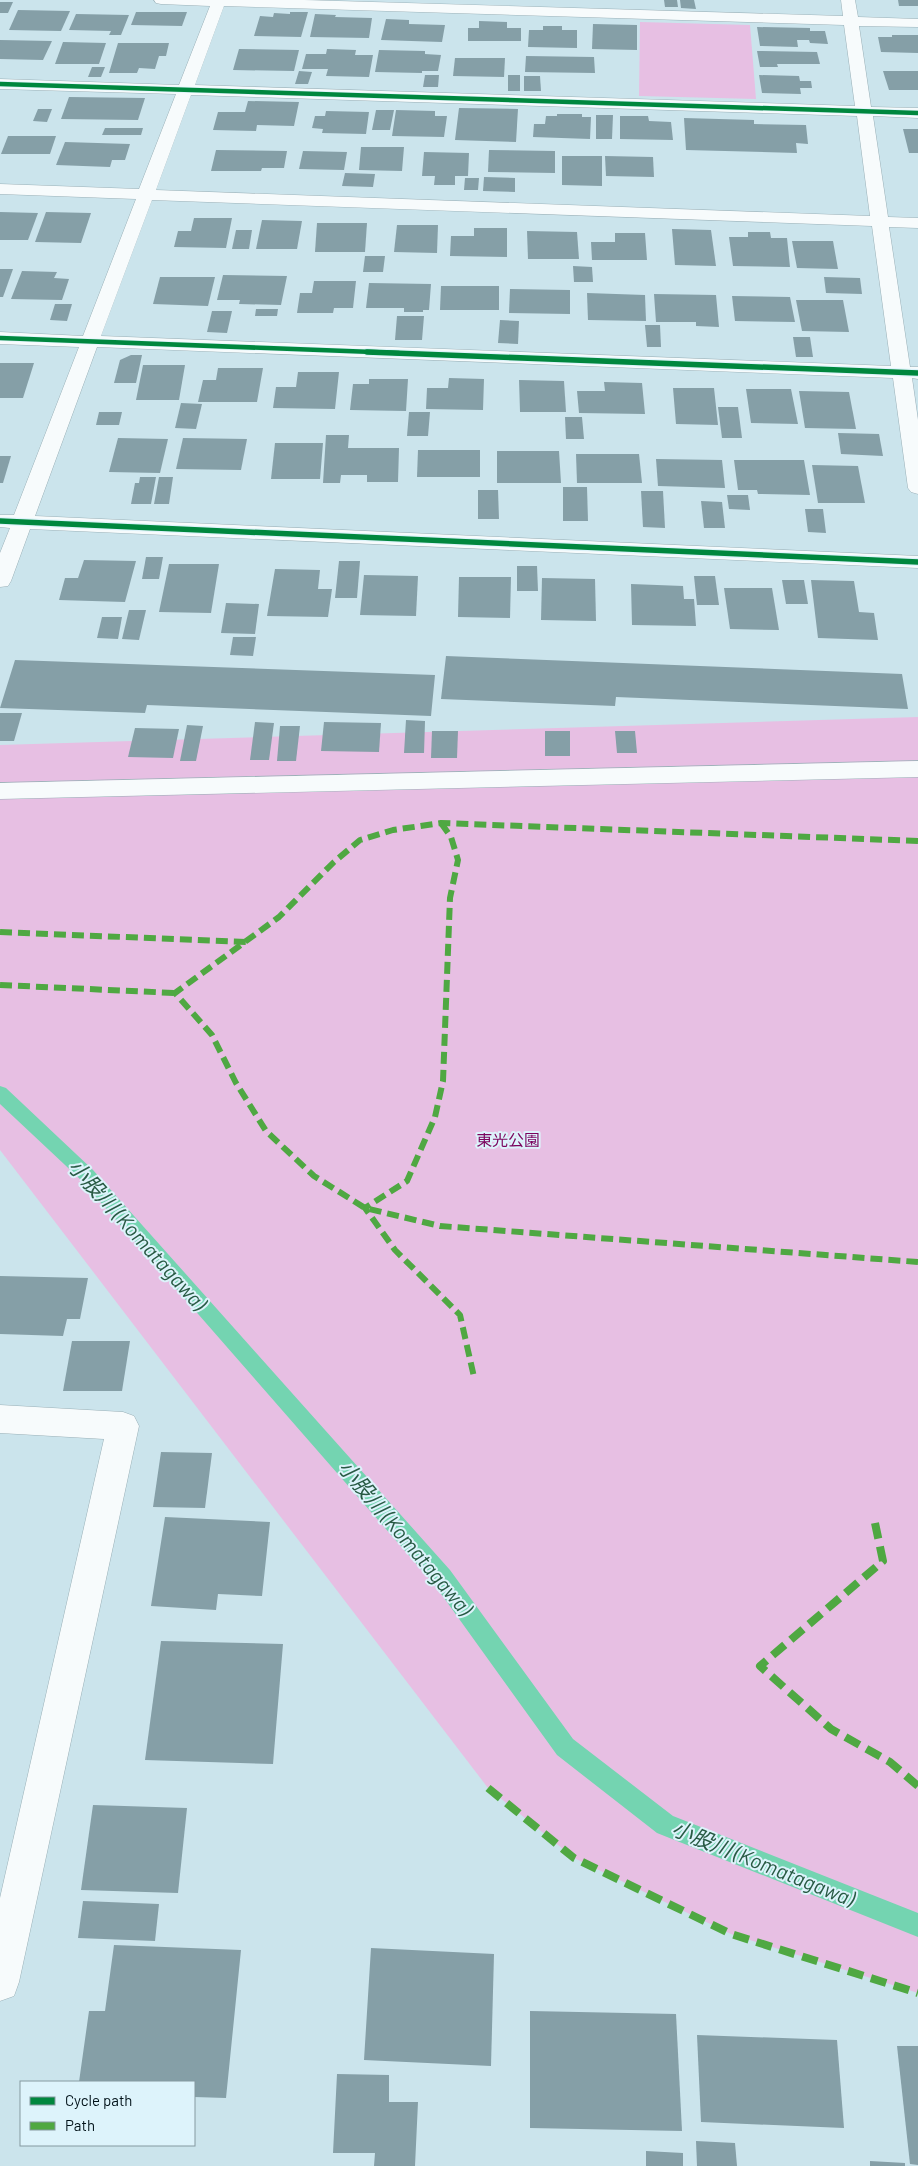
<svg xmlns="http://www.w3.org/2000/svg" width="918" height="2166" viewBox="0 0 918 2166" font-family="Barlow,'Noto Sans JP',sans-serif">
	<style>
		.green { fill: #e7bfe3 }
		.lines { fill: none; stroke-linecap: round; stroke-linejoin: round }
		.stream { fill: #74d4b1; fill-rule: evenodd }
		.building { fill: #859fa7 }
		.lane-casing { stroke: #9ab0b7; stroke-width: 1 }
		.street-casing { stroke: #9ab0b7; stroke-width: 1 }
		.lane { fill: #f7fbfc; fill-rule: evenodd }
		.street { fill: #f7fbfc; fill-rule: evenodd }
		.quiet-far1 { stroke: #4fa842; stroke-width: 6; stroke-dasharray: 12 6; stroke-linecap: butt }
		.quiet { stroke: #4fa842; stroke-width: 8; stroke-dasharray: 16 8; stroke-linecap: butt }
		.cycleway-far1-casing { stroke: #ddf3fb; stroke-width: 6 }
		.cycleway-casing { stroke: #ddf3fb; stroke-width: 8 }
		.cycleway-far1 { stroke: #00873e; stroke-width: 4.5 }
		.cycleway { stroke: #00873e; stroke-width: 5.5 }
		.labels { text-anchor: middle; stroke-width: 4; stroke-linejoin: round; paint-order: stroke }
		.park-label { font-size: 16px; fill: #7b045e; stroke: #ddf3fb }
		.near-water-label { font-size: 21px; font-style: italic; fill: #285a44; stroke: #ddf3fb }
	</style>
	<rect width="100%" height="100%" fill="#cbe4ec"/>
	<g class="green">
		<path d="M640,22L750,25L756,99L639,96Z"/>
		<path d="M918,717V1993L731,1934L574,1858L488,1788L0,1150V745Z"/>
	</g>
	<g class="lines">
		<path class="stream" d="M0,1086L6,1088L93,1170L450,1570L573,1739L673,1816L918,1913V1937L657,1833L557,1755L434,1584L81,1180L0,1104Z"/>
	</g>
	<g class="building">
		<path d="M664,0H677L678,7H665Z"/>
		<path d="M680,0H694L696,9L681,8Z"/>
		<path d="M898,0H918V6H899Z"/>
		<path d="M0,2H13L8,13H0Z"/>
		<path d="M18,10L70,11L61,31L9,30Z"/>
		<path d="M136,12H187L182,26L131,25Z"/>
		<path d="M290,12H308L301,37L254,36L260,16L273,17L274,13L290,14Z"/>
		<path d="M76,14L129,15L121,35H109L111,31L69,30Z"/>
		<path d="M315,14L336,15L335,17L372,18L369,38L310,37Z"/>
		<path d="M386,19L409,20V24L445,25L442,42L381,40Z"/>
		<path d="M479,21L507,22V28H521V41H468V28H479Z"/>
		<path d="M593,24L637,25V50L592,49Z"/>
		<path d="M543,26H562V30H577V48L528,47L529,30H543Z"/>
		<path d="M757,27L810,28V31H825L828,44L810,43L809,40H797L798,47L760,46Z"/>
		<path d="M892,35H918V53L881,52L878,37H892Z"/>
		<path d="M0,40L52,41L43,60L0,59Z"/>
		<path d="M63,42L106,43L99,64H55Z"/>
		<path d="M118,43H169L166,56H159L155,69L139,68L137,73H109Z"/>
		<path d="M239,49L299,50L294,71L233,70Z"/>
		<path d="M327,49L356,50L355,55H373L369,77L326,76L328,69H302L306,54H326Z"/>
		<path d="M379,50L425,51V54L441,55L438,71H422V73L375,72Z"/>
		<path d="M757,51L817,52L820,64H777L778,67H760Z"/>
		<path d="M526,56L594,57L595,73L525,72Z"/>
		<path d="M455,58H505L504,77L453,76Z"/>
		<path d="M92,67H105L101,77H88Z"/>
		<path d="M299,71L312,72L308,84H295Z"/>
		<path d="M883,71H918V90H889Z"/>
		<path d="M425,75H439L438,87H423Z"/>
		<rect x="508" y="75" width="12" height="16"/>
		<path d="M759,75L799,76L800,81H811L812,88H800L801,94L762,93Z"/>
		<path d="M524,76H540L541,91H524Z"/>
		<path d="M69,97L145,98L138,120L61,119Z"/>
		<path d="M248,101L299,102L294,126L257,125L256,131L213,130L218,112H245Z"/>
		<path d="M459,108L518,109L516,142L455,140Z"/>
		<path d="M38,109H52L47,122L33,121Z"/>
		<path d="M376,110H394L390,130H372Z"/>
		<path d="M396,110L435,111V116H447L444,137L392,136Z"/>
		<path d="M326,111L369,112L366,134L322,133L323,129L312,128L315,116H325Z"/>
		<path d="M557,114H582V117H591L590,139L533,137L534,124H545L546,116H557Z"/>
		<path d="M596,115H613L612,139H596Z"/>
		<path d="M620,116H648L649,121L671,122L673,140L620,139Z"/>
		<path d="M684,118L754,120V124L806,125L808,144L796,143L797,153L686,150Z"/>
		<path d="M105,128H143L141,135H102Z"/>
		<path d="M903,129H918V153H909Z"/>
		<path d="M8,136H56L50,154H1Z"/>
		<path d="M65,142L130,144L125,160H112L110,167L56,165Z"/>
		<path d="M361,147H404L402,171L359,170Z"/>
		<path d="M216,150L287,151L284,168H262L261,171H211Z"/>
		<path d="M489,150L555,151V173L488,172Z"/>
		<path d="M303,151L347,152L344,170L299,169Z"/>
		<path d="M424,152L469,153L468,176H455V185H434L435,176H422Z"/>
		<path d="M562,156H602V186L562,185Z"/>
		<path d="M605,156L653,157L654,177L606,176Z"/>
		<path d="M345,173L375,174L373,187L342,186Z"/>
		<path d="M484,177L515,178V192L483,191Z"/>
		<path d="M465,178H479L478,190H464Z"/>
		<path d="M0,212L38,213L28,240H0Z"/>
		<path d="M46,212L91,213L81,243L35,242Z"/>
		<path d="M194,218H232L226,248L174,247L178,231H191Z"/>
		<path d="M262,220L302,221L297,249H256Z"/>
		<path d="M317,223H367L365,252H315Z"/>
		<path d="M397,225H438L437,253L394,252Z"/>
		<path d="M474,228H507V257L450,256L451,236H474Z"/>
		<path d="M672,229L711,230L716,266L675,265Z"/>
		<path d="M236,230H252L249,249H232Z"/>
		<path d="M527,231L577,232L579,259H528Z"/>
		<path d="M748,232H770L771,238H787L790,267L733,266L729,237H748Z"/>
		<path d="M615,233H645L647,260H592L591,242H615Z"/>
		<path d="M792,241H833L838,269L797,268Z"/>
		<path d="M365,256H385L383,272H363Z"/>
		<path d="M573,266L592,267L593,282H574Z"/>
		<path d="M0,269H13L3,297H0Z"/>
		<path d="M22,271L57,272L54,278L69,279L62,300L11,299Z"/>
		<path d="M223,275L287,276L281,305L239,304L240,300H217Z"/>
		<path d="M160,277H215L208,306L153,304Z"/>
		<path d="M824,277L860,278L862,294L826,293Z"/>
		<path d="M314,281H356L353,308H334L333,313H297L300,293H312Z"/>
		<path d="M369,283L431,284L429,310H423V312H404V308H366Z"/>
		<path d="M441,286H499V310H440Z"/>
		<path d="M510,289L570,290V314L509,313Z"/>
		<path d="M587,293L645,295L646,321L588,320Z"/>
		<path d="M654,294L716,295L719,327L696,326V322H656Z"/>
		<path d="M732,296L790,297L795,322L735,321Z"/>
		<path d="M796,300H843L849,332L802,331Z"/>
		<path d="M55,304H72L67,321L50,320Z"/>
		<path d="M256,309H278L277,316H255Z"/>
		<path d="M212,311H232L227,333L207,332Z"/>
		<path d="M397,316H424L422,340H395Z"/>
		<path d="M500,320L519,321L518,344L498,343Z"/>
		<path d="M645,325H660L661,347H647Z"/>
		<path d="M793,337H810L813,357H796Z"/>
		<path d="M131,355H142L136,383H114L120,360Z"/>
		<path d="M0,363H34L23,398H0Z"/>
		<path d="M143,365H185L179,400H136Z"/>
		<path d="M218,368H263L257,402H198L203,380H216Z"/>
		<path d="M298,372H339L335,409L273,408L276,387H296Z"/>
		<path d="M449,378L484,379L483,410L426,409L427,388H448Z"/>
		<path d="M369,379H408L406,411L350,410L353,384H369Z"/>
		<path d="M519,380L564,381L566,412H520Z"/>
		<path d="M604,382L642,383L645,414L579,413L577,391H605Z"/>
		<path d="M673,388H714L718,425L676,424Z"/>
		<path d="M746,389H791L798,424L751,423Z"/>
		<path d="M799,391L849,392L856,429L805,428Z"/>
		<path d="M181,403L202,404L196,429L175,428Z"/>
		<path d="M718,407H738L742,438H722Z"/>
		<path d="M99,412H122L119,425H96Z"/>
		<path d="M409,412H430L428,436H407Z"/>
		<path d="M565,417H582L584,439H566Z"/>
		<path d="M838,433L879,434L883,456L841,454Z"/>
		<path d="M326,435H349L348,448H399L398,482H367V475H341L340,483H323Z"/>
		<path d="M118,438L168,439L160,473L109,472Z"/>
		<path d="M183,438L247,439L241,470L176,469Z"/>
		<path d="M275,443H323L320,479H271Z"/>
		<path d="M418,450H480V477H417Z"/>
		<path d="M497,451H559L561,483H497Z"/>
		<path d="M576,454H639L642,483H577Z"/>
		<path d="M0,456H11L3,483H0Z"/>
		<path d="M656,459L722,460L725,488L658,486Z"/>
		<path d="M734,460H804L810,495L758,494L757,490H738Z"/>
		<path d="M812,465L858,466L865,503H818Z"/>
		<path d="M140,477H156L151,504H131L135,483H139Z"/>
		<path d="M159,477H173L169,504H154Z"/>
		<path d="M563,487H587L588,521H563Z"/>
		<path d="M478,490H498L499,519H478Z"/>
		<path d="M641,491H663L665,528L643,527Z"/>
		<path d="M727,495H748L750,510L729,509Z"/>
		<path d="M701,501L722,502L725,528H704Z"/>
		<path d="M805,509H823L826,533L808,532Z"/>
		<path d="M146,557H163L159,579H142Z"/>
		<path d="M84,560L136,561L125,602L59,600L65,578H78Z"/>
		<path d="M339,561H360L357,598H335Z"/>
		<path d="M169,564H219L211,613L159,612Z"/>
		<path d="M517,566H537L538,591H517Z"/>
		<path d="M275,569L320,570L318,589H332L328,617L267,616Z"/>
		<path d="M364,575L418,576L416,616L360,615Z"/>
		<path d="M694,576H715L719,605H697Z"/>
		<path d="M459,577H511L510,618L458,617Z"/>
		<path d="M542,578L595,579L596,621L541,620Z"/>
		<path d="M782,580H804L808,604H786Z"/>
		<path d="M811,580L854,581L859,612L874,613L878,640L818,638Z"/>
		<path d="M631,584L683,586L684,599H694L696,626L632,625Z"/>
		<path d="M724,588H772L779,630L730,629Z"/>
		<path d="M226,603L259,604L255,634L221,633Z"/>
		<path d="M129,610H146L139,640L122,639Z"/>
		<path d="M102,617H122L118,639L97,638Z"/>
		<path d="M233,637H256L253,656L230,655Z"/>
		<path d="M446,656L902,674L908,709L616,697L615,706L441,699Z"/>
		<path d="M15,660L435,675L431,716L147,705L145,713L0,708Z"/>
		<path d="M0,713H22L14,741H0Z"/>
		<path d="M406,720L425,721L424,753H404Z"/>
		<path d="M255,722L274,723L269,760H250Z"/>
		<path d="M324,722L381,723L379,752L321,751Z"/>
		<path d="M187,725L203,726L196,761H180Z"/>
		<path d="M280,726H300L296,761H277Z"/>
		<path d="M135,728L179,729L173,758L128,757Z"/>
		<path d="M432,731H458L457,758H431Z"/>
		<rect x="545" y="731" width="25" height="25"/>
		<path d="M615,731H635L637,753H617Z"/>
		<path d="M0,1276L88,1278L80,1319H67L63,1336L0,1334Z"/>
		<path d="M72,1341H130L122,1391H63Z"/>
		<path d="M161,1452L212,1453L205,1508L153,1507Z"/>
		<path d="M165,1517L270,1522L262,1596L218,1594L216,1610L151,1606Z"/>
		<path d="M161,1641L283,1644L273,1764L145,1760Z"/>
		<path d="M93,1805L187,1808L178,1893L81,1890Z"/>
		<path d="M83,1901L159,1904L155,1941L78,1938Z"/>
		<path d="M114,1945L241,1950L226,2098L194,2097V2082H79L89,2011H105Z"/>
		<path d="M371,1948L494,1954L491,2066L364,2060Z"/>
		<path d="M530,2011L676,2014L682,2131L530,2128Z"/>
		<path d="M697,2035L837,2040L844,2128L701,2122Z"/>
		<path d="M897,2046H918V2165L910,2164Z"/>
		<path d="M337,2074L389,2075V2102H418L415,2166H374L375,2153H333Z"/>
		<path d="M696,2141L735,2143L737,2166H697Z"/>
		<path d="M646,2151L683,2153V2166H646Z"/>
		<path d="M870,2161L905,2163V2166H870Z"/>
	</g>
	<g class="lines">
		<defs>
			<path id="lane" d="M918,761V777L0,799V783Z"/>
			<g id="street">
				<path d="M154,0H304L843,16L841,0H855L858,17L918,19V27L859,26L871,107L918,108V118L873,116L888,217L918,218V228L889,227L910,367H918V379L912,378L918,420V494L911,492L908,488L893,378L97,347L35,516L918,556V568L30,529L11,581L8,586L0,587V553L10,528L0,527V515H14L79,347L0,344V332L83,336L136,199L0,194V184L139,189L176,94L0,89V79L179,85L210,6L161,4L156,3ZM224,6L844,25L855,106L195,85ZM191,95L857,116L870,216L156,190ZM152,200L872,226L891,366L101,336Z"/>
				<path d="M0,1405L123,1412L134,1416L139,1426L19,1982L14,1996L0,2001V1898L104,1439L0,1433Z"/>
			</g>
		</defs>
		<use href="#lane" class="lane-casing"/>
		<use href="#street" class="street-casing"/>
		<use href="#lane" class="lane"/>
		<use href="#street" class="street"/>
		<g class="quiet-far1">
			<path d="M441,823L451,837L458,860L450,898L443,1081L435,1117L407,1181L365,1208L395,1250L460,1315L474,1377"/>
			<path d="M918,841L441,823L393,830L360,840L334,862L279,917L175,993L212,1035L236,1083L266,1131L314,1176L365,1208L440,1226L918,1262"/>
			<path d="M0,932L246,942"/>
			<path d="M0,985L175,993"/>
		</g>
		<g class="quiet">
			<path d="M875,1523L883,1561L760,1666L831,1729L890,1762L918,1786"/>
			<path d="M488,1788L574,1858L731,1934L918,1993"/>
		</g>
		<defs>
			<g id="cycleway-far1">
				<path d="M0,84L918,113"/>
				<path d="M0,338L399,353"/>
			</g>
			<g id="cycleway">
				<path d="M367,352L918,373"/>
				<path d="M0,521L918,562"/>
			</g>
		</defs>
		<use href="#cycleway-far1" class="cycleway-far1-casing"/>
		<use href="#cycleway" class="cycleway-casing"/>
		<use href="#cycleway-far1" class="cycleway-far1"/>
		<use href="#cycleway" class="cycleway"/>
	</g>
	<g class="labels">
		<g class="park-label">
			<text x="508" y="1146">東光公園</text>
		</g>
		<g class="near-water-label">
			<text transform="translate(137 1235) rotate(48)" y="7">小股川 (Komatagawa)</text>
			<text transform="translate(405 1538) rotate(50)" y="7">小股川 (Komatagawa)</text>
			<text transform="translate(763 1864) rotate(22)" y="7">小股川 (Komatagawa)</text>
		</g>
	</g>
	<rect x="20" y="2081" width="175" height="65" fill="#ddf3fb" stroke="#8599a0"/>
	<rect x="30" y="2097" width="25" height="8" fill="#00873e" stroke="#8599a0"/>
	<text x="65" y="2106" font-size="15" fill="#001118">Cycle path</text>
	<rect x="30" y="2122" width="25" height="8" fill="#4fa842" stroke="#8599a0"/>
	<text x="65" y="2131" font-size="15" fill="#001118">Path</text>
</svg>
